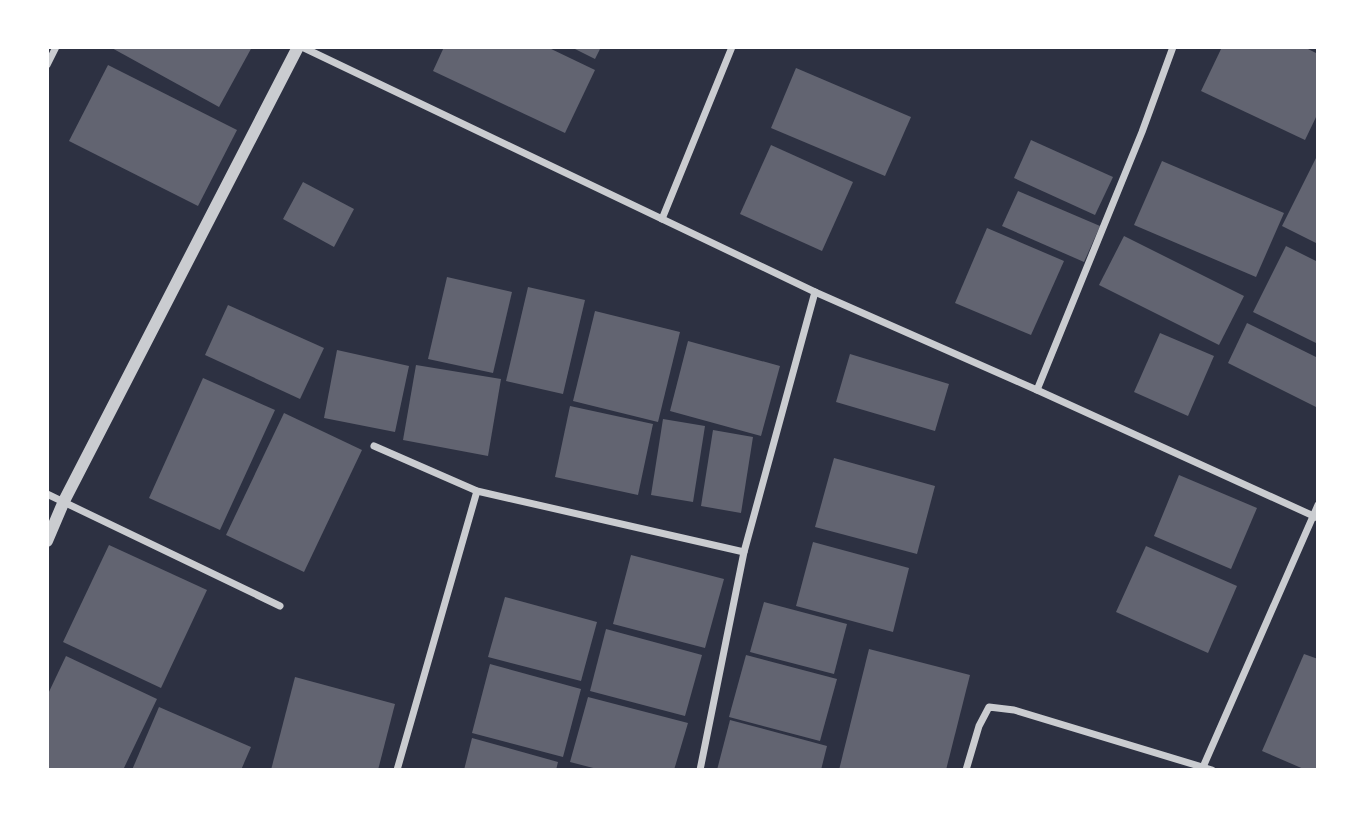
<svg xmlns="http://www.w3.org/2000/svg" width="1365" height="817" viewBox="0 0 1365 817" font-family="'Roboto Condensed',sans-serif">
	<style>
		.building { fill: #626471 }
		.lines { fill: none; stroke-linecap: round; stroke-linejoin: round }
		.minor { stroke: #caccd0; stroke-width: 7 }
		.tertiary { stroke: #caccd0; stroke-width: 12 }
	</style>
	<rect width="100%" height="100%" fill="#2d3142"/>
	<g class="building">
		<path d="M110,47H252L219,107Z"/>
		<path d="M444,47H547L595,70L565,133L433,71Z"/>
		<path d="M571,47H601L595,59Z"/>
		<path d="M1222,47H1304L1318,54V113L1305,140L1201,91Z"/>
		<path d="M108,65L237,130L198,206L69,141Z"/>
		<path d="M796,68L911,117L885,176L771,128Z"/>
		<path d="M1031,140L1113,177L1095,215L1014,178Z"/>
		<path d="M771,145L853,182L822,251L740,214Z"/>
		<path d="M1318,154V244L1282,226Z"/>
		<path d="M1162,161L1284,213L1256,277L1134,225Z"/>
		<path d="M303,182L354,209L334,247L283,219Z"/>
		<path d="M1018,191L1100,226L1084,262L1002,226Z"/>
		<path d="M987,228L1064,261L1031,335L955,303Z"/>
		<path d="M1124,236L1244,296L1219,345L1099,285Z"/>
		<path d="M1286,246L1318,262V344L1253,312Z"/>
		<path d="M447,277L512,292L493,373L428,359Z"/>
		<path d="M528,287L585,300L563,394L506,381Z"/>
		<path d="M228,305L324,348L300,399L205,355Z"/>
		<path d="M595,311L680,332L658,422L573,401Z"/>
		<path d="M1247,323L1318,358V408L1228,363Z"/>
		<path d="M1160,333L1214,356L1188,416L1134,392Z"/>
		<path d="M688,341L780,366L761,436L670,411Z"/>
		<path d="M337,350L409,366L395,432L324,418Z"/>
		<path d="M850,354L949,384L935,431L836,402Z"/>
		<path d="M416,365L501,379L488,456L403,440Z"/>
		<path d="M203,378L275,410L220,530L149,498Z"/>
		<path d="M570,406L653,424L638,495L555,477Z"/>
		<path d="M284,413L362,450L304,572L226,535Z"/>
		<path d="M663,419L705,426L693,502L651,495Z"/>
		<path d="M713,430L753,437L741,513L701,506Z"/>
		<path d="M834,458L935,486L917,554L815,527Z"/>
		<path d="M1179,475L1257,508L1231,569L1154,536Z"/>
		<path d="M813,542L909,568L893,632L796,606Z"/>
		<path d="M109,545L207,590L161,688L63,642Z"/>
		<path d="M1146,546L1237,586L1208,653L1116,612Z"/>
		<path d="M631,555L724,579L705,648L613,624Z"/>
		<path d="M505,597L597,622L581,681L488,657Z"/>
		<path d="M764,602L847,624L834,674L750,652Z"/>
		<path d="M606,629L702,655L685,716L590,691Z"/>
		<path d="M869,649L970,675L946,770H839Z"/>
		<path d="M1304,654L1318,659V770H1306L1262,751Z"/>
		<path d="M746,655L837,679L820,741L729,717Z"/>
		<path d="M66,656L157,699L123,770H47V696Z"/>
		<path d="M490,664L581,689L563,757L472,733Z"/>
		<path d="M295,677L395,704L378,770H271Z"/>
		<path d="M588,697L688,723L674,770H601L570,762Z"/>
		<path d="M159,707L251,747L241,770H132Z"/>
		<path d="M730,720L827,746L821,770H717Z"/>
		<path d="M472,738L558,762L556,770H464Z"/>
	</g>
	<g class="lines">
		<g class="minor">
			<path d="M302,47L815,292L1037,390L1318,518"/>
			<path d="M47,65L56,47"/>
			<path d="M662,219L732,47"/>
			<path d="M1037,390L1142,132L1173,47"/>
			<path d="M374,446L477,491L744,552"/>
			<path d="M47,494L280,606"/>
			<path d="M1203,767L1318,505"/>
			<path d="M397,770L477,491"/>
			<path d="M700,770L744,552L815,292"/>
			<path d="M966,770L979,726L989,707L1014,710L1212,770"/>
		</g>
		<path class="tertiary" d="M47,541L64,501L298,47"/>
	</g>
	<rect width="1365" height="817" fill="none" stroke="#ffffff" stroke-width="98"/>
</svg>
